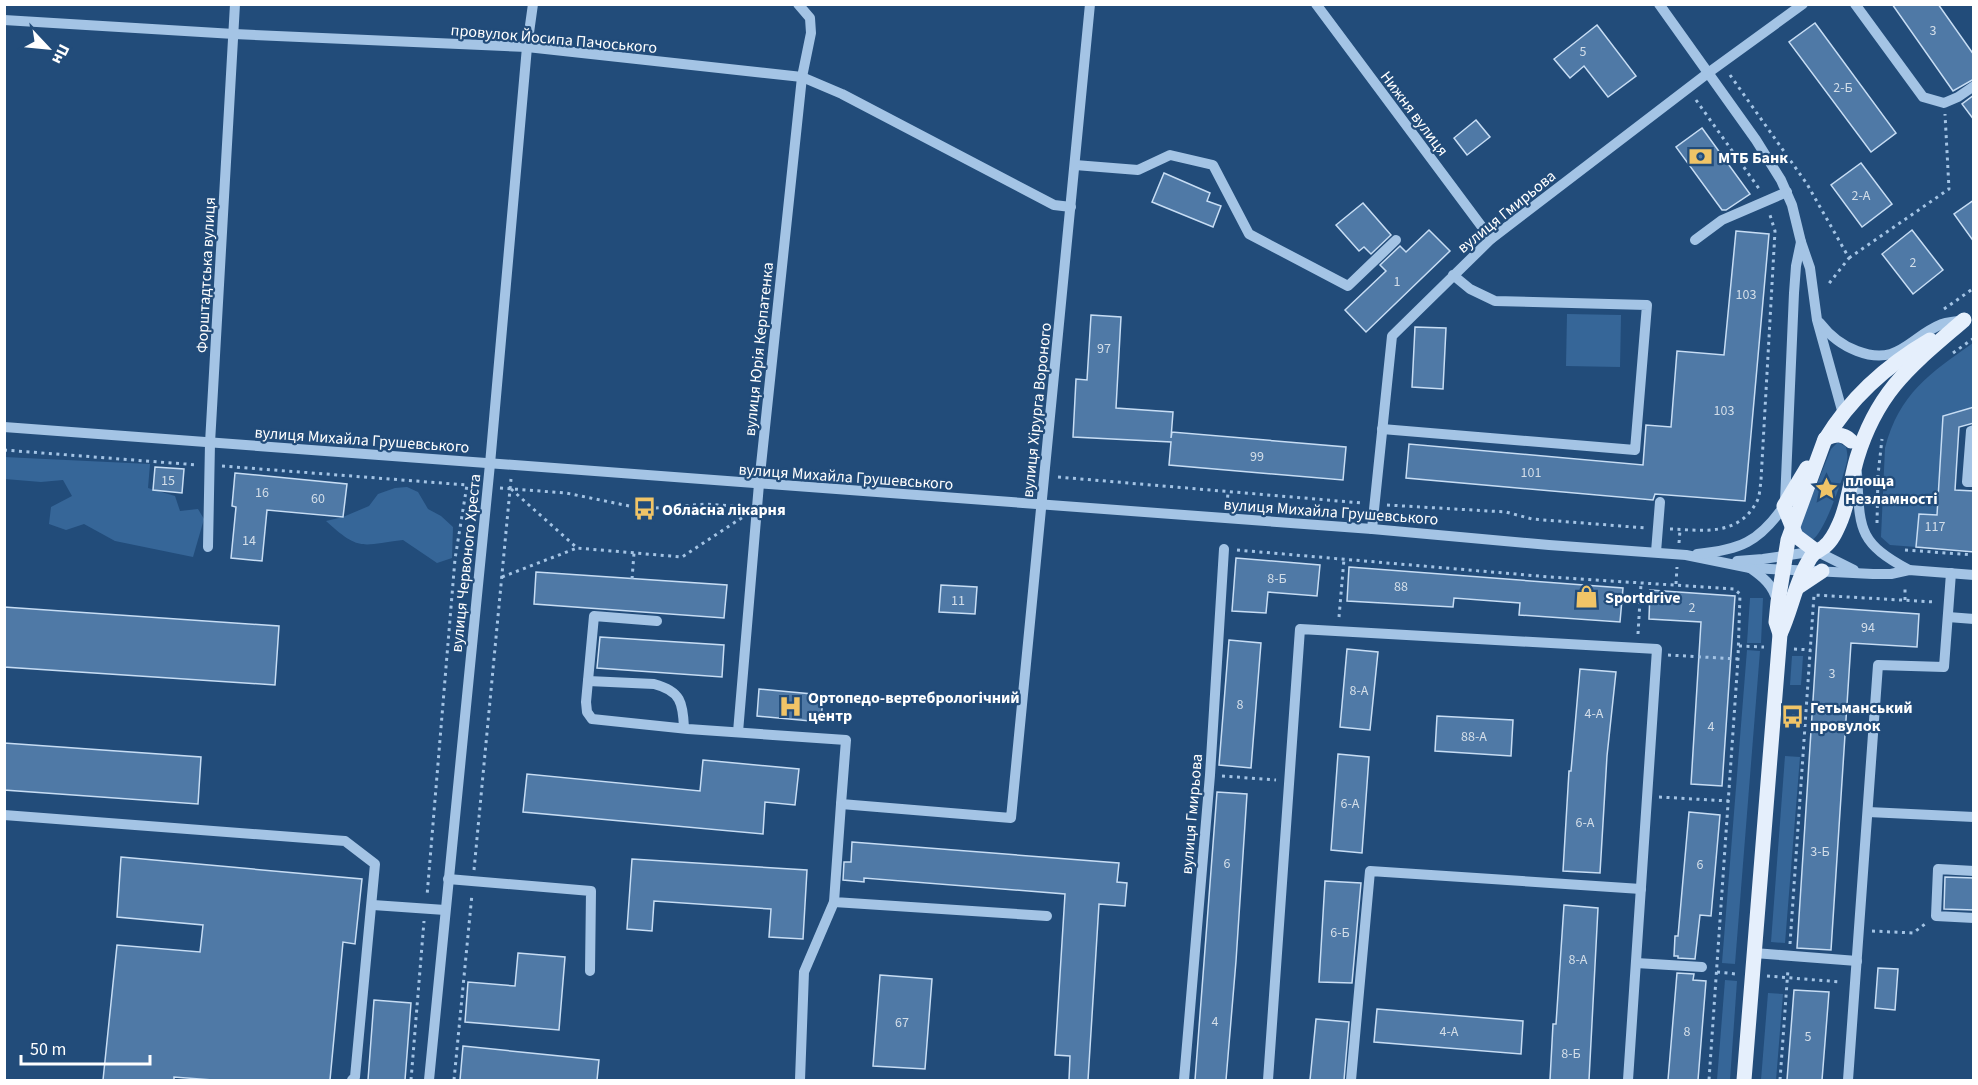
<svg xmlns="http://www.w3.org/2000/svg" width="1978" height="1085" viewBox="0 0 1978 1085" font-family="'Source Sans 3',sans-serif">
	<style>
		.green { fill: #366698 }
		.building { fill: #4f79a6; stroke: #c7ddf4; stroke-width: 1.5 }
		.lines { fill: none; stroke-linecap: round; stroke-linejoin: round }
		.path { stroke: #a4c4e5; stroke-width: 3; stroke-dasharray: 3 4.5; stroke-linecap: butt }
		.minor { stroke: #a4c4e5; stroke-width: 10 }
		.major { stroke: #e5effc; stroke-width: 15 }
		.labels { text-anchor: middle; stroke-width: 4.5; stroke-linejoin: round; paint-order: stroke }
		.number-label { font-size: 14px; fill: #d3dee9 }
		.street-label { font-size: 16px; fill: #fff; stroke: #224c7a }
		.poi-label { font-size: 16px; font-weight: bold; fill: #fff; stroke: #224c7a; text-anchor: start }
	</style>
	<rect width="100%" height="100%" fill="#224c7a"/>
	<g class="green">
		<path d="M1567,314L1621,315L1620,367L1566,366Z"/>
		<path d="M1973,343V407L1943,417L1939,491L1942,516L1919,514L1916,547L1890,545L1881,537L1885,448C1899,394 1930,373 1973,343Z"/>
		<path d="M1838,442L1846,447C1847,452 1848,456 1847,461C1844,476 1824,534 1812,540L1801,531L1800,526L1831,449Z"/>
		<path d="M4,457L150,464L148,488L175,496L180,511L198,509L204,519L193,557L115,541L84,524L66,530L49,524L51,507L72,496L63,480L41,482L5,479Z"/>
		<path d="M407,487L418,492L428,509L441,516L453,527L452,558L437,563L403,540C361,545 360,552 326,521L343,517L369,506L378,494L395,488Z"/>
		<path d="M1750,598H1763L1761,643H1747Z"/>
		<path d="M1747,650L1760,651L1735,964L1722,963Z"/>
		<path d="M1792,656H1803L1801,685H1790Z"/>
		<path d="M1785,756L1800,757L1785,943L1771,942Z"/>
		<path d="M1725,980L1737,981L1730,1080H1717Z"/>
		<path d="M1768,993L1783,994L1776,1080H1761Z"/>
	</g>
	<g class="building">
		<path d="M1892,4H1938L1974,55V79L1953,91Z"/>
		<path d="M1815,23L1896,133L1871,152L1789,42Z"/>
		<path d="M1597,25L1636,76L1608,97L1584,66L1570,78L1554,59Z"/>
		<path d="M1974,95V120L1962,104Z"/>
		<path d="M1476,120L1490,137L1467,155L1454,138Z"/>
		<path d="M1702,128L1750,194L1726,210H1722L1676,147Z"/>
		<path d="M1861,163L1892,204L1862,227L1831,185Z"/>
		<path d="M1164,173L1210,193L1207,201L1221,206L1213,227L1152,202Z"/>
		<path d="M1974,200V242L1954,214Z"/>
		<path d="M1363,203L1391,235L1371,254L1364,247L1359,251L1336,225Z"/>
		<path d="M1429,230L1450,251L1366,332L1345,310L1386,271L1380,265L1400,246L1406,252Z"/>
		<path d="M1912,230L1943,270L1913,294L1882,254Z"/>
		<path d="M1736,231L1769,234L1745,501L1655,494L1653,500L1406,478L1409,444L1643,465L1646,425L1671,427L1677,351L1724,355Z"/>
		<path d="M1091,315L1121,317L1116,408L1173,412L1171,438L1172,432L1346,447L1343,480L1169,465L1171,442L1073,437L1076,379L1087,380Z"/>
		<path d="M1415,327L1446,328L1443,389L1412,387Z"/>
		<path d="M1974,407V423L1959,427L1955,490L1974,491V552L1916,547L1919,514L1937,515L1943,416Z"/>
		<path d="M155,467L184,469L182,493L153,490Z"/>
		<path d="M235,473L347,484L343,517L267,510L262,561L231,558L236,507L232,506Z"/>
		<path d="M1236,558L1320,565L1317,596L1268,592L1266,613L1232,611Z"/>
		<path d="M1349,567L1623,588L1620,622L1519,615L1520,603L1454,598L1453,607L1347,601Z"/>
		<path d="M536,572L727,585L724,618L534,604Z"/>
		<path d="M941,585L977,587L975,614L939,612Z"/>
		<path d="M1650,590L1735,596L1722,786L1691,784L1701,622L1649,619Z"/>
		<path d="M4,607L279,626L275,685L4,667Z"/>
		<path d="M1819,607L1919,614L1917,647L1851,643L1831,950L1797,948Z"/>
		<path d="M600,637L724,645L722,677L597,668Z"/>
		<path d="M1229,640L1261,643L1251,768L1219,765Z"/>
		<path d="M1347,649L1378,652L1370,730L1340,727Z"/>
		<path d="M1580,669L1616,672L1607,756L1600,873L1563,871L1569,771H1571Z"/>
		<path d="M759,689L823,695L821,722L757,716Z"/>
		<path d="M1437,716L1513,720L1511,756L1435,751Z"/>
		<path d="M4,743L201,757L198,804L4,790Z"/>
		<path d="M1338,754L1369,757L1362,853L1331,850Z"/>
		<path d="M703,760L799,769L795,805L765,802L763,834L523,812L527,774L700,791Z"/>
		<path d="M1217,792L1247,794L1236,961L1226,1080H1195Z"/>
		<path d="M1689,812L1720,815L1711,916L1700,915L1695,959L1678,958V956H1674L1675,936H1678Z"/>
		<path d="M852,842L1119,863L1117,882L1127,883L1125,906L1099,904L1088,1080H1069L1070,1056L1055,1055L1065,894L864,878V882L843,880L844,862H851Z"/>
		<path d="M121,857L362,879L355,944L343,942L330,1080H213L174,1077V1080H103L117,945L200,952L203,925L117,917Z"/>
		<path d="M632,859L807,870L803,939L769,937L771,909L654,901L652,931L627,929Z"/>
		<path d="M1945,877L1974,878V910L1944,909Z"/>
		<path d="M1325,881L1361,883L1352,983L1319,982Z"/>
		<path d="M1564,905L1598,908L1589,1080H1550L1553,1024H1556Z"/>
		<path d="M518,953L565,957L559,1030L465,1022L468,982L515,986Z"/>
		<path d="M1878,968L1898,969L1895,1010L1875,1008Z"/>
		<path d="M1677,973L1694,974L1693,980L1706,981L1698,1080H1668Z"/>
		<path d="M880,975L932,979L925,1069L873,1066Z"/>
		<path d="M1794,990L1829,992L1822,1080H1787Z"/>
		<path d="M374,1000L411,1003L405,1080H368Z"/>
		<path d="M1377,1009L1523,1021L1521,1054L1374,1042Z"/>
		<path d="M1316,1019L1349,1022L1344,1080H1310Z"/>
		<path d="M463,1046L599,1060L597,1080H460Z"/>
	</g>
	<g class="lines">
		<g class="path">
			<path d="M1730,75L1807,184L1849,258L1827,286"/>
			<path d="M1696,100L1760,190"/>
			<path d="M1849,258L1949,189L1945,114"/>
			<path d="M1944,309L1974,288"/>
			<path d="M1953,353L1974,338"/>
			<path d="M4,450L198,465"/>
			<path d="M222,466L467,485L455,559L427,896"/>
			<path d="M1058,477L1362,503"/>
			<path d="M500,488L566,493L644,509L706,504L744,507"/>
			<path d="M511,489L577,548L682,557L743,517"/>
			<path d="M1227,505L1228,492"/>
			<path d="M1387,505L1506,512L1532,519L1646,528"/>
			<path d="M1877,523L1878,475L1882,439"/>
			<path d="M1670,529C1702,530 1737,537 1756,503C1760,497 1760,487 1761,480L1775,231L1769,212"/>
			<path d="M1679,543L1680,530"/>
			<path d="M1237,550L1550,577L1734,589L1740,594L1738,659L1709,1080"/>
			<path d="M1905,550L1974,555"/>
			<path d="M502,577L577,548"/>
			<path d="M632,579L634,553"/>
			<path d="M1676,584L1677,567"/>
			<path d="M1905,600V585"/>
			<path d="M1339,617L1344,559"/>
			<path d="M1638,634L1641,584"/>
			<path d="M1739,646L1764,647"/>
			<path d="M1794,649L1811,650"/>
			<path d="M1668,655L1738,659"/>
			<path d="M1792,716L1806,717"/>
			<path d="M1222,776L1276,780"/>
			<path d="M1659,797L1729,801"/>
			<path d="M474,870L511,479"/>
			<path d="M1872,931L1913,933L1925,924"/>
			<path d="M1790,944L1814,595L1935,602"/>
			<path d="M1717,972L1736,974"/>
			<path d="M1767,976L1841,982"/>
			<path d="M411,1080L424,921"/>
			<path d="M454,1080L472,894"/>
			<path d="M1780,1080L1788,969"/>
		</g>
		<g class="minor">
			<path d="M1316,4L1491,239"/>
			<path d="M1659,4L1756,140L1781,180L1792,205L1801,242L1810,268L1817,320L1843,414"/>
			<path d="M1855,4L1923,97L1944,103L1958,97L1974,86"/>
			<path d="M4,20L234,34L527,47L802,77L842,94L1054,205L1071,207"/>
			<path d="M1075,165L1138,170L1170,155L1213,165L1249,234L1348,286L1396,240"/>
			<path d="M1695,240L1722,220L1787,192"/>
			<path d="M1820,323C1830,336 1841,345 1857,351C1899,367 1909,337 1942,324C1948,322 1955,322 1961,320"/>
			<path d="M4,427L1372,529L1549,545L1686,555L1750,568L1873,574H1891L1909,570L1974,575"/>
			<path d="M1382,429L1635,450L1647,305L1495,301L1470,289L1453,275"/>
			<path d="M1974,430L1971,431L1967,482H1974"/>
			<path d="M1857,473C1860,529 1857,542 1909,570"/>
			<path d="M1785,502L1794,293L1796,266L1801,242"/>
			<path d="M1372,529L1392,336L1491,239L1708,73L1803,4"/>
			<path d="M208,547L210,443L235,4"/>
			<path d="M1656,552L1660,502"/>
			<path d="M1697,554C1740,550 1759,542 1784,506"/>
			<path d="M1737,561L1763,559L1816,551L1854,570"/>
			<path d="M1750,568C1763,577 1773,585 1777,601"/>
			<path d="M1948,617L1974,619"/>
			<path d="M657,621L594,616L586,702L587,712L592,719L688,729L846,740L841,804L1011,818L1090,4"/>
			<path d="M588,681L654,684C681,691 683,703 684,728"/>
			<path d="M738,732L759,484L802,77L811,33L810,18L798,4"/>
			<path d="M841,804L834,902L1047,916"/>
			<path d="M1868,812L1974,817"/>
			<path d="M4,815L345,841L375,864L355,1077L352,1080"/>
			<path d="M1974,871L1938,869L1936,916L1974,918"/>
			<path d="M448,879L591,891L590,971"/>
			<path d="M373,905L445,910"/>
			<path d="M1754,953L1857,961"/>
			<path d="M1636,963L1702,967"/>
			<path d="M429,1080L490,464L527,47L533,4"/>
			<path d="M800,1080L804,972L834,902"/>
			<path d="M1184,1080L1210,775L1224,549"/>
			<path d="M1268,1080L1300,629L1657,649L1628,1080"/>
			<path d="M1351,1080L1370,871L1641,889"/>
			<path d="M1848,1080L1878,665L1944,667L1951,573"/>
		</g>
		<g class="major">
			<path d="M1825,440C1851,397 1887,365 1930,340"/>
			<path d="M1807,468L1784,506L1796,536L1816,551"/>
			<path d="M1798,587L1822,571"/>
			<path d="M1780,634C1791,611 1795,584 1808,562C1813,552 1817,552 1824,547C1833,540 1837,529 1841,520C1849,500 1851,478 1857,458C1878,389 1913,364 1964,320"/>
			<path d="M1744,1080L1780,634L1776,622L1778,602L1788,540L1825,439C1835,434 1843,433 1851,441"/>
		</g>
	</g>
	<defs>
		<symbol id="bank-bare" viewBox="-9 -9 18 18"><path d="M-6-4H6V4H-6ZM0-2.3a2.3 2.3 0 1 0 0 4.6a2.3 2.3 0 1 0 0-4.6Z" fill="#f0c467" stroke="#224c7a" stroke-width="2.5" paint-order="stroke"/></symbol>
		<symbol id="sight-bare" viewBox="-9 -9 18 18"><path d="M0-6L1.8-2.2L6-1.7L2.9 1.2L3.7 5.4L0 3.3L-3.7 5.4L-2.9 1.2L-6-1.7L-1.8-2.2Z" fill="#f0c467" stroke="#224c7a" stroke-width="2.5" paint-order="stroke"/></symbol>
		<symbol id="bus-bare" viewBox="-9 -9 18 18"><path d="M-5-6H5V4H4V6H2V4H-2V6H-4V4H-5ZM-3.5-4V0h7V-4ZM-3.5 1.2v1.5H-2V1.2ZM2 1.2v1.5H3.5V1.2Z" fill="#f0c467" stroke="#224c7a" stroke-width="2.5" paint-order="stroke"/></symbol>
		<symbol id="shop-bare" viewBox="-9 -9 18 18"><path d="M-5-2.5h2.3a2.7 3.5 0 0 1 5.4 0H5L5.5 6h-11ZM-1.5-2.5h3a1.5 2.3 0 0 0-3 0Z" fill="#f0c467" stroke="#224c7a" stroke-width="2.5" paint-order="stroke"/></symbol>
		<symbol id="hospital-bare" viewBox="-9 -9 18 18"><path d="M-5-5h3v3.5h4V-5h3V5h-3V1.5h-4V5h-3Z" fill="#f0c467" stroke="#224c7a" stroke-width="2.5" paint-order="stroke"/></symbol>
	</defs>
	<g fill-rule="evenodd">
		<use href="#bank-bare" x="1684" y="140" width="33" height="33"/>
		<use href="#sight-bare" x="1810" y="472" width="33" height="33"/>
		<use href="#bus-bare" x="628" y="492" width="33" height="33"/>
		<use href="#shop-bare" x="1570" y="580" width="33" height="33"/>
		<use href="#hospital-bare" x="774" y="690" width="33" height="33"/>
		<use href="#bus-bare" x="1776" y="700" width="33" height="33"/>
	</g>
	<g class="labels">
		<g class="number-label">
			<text x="1933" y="35">3</text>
			<text x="1583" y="56">5</text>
			<text x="1843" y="92">2-Б</text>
			<text x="1861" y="200">2-А</text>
			<text x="1913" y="267">2</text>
			<text x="1397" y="286">1</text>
			<text x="1746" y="299">103</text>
			<text x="1104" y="353">97</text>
			<text x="1724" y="415">103</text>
			<text x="1257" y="461">99</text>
			<text x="1531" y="477">101</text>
			<text x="168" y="485">15</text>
			<text x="262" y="497">16</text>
			<text x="318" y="503">60</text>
			<text x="1935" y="531">117</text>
			<text x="249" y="545">14</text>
			<text x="1277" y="583">8-Б</text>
			<text x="1401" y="591">88</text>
			<text x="958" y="605">11</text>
			<text x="1692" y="612">2</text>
			<text x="1868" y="632">94</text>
			<text x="1832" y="678">3</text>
			<text x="1359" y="695">8-А</text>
			<text x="1240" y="709">8</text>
			<text x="1594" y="718">4-А</text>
			<text x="1711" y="731">4</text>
			<text x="1474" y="741">88-А</text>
			<text x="1350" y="808">6-А</text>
			<text x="1585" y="827">6-А</text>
			<text x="1820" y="856">3-Б</text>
			<text x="1227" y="868">6</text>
			<text x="1700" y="869">6</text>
			<text x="1340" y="937">6-Б</text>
			<text x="1578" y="964">8-А</text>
			<text x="1215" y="1026">4</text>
			<text x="902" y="1027">67</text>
			<text x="1449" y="1036">4-А</text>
			<text x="1687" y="1036">8</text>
			<text x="1808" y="1041">5</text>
			<text x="1571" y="1058">8-Б</text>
		</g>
		<g class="street-label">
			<text transform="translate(554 38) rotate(5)" y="6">провулок Йосипа Пачоського</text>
			<text transform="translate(1415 113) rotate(53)" y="6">Нижня вулиця</text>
			<text transform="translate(1506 211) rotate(-39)" y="6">вулиця Гмирьова</text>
			<text transform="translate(205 275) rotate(-87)" y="6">Форштадтська вулиця</text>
			<text transform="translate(758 349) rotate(-84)" y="6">вулиця Юрія Керпатенка</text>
			<text transform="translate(1036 410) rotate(-84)" y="6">вулиця Хірурга Вороного</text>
			<text transform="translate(362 439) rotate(4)" y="6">вулиця Михайла Грушевського</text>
			<text transform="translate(846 476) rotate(4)" y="6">вулиця Михайла Грушевського</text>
			<text transform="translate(1331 511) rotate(4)" y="6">вулиця Михайла Грушевського</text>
			<text transform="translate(465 563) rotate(-84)" y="6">вулиця Червоного Хреста</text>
			<text transform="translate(1191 814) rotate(-85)" y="6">вулиця Гмирьова</text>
		</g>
		<g class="poi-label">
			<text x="1718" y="163">МТБ Банк</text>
			<text x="1845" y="486">площа<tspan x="1845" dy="18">Незламності</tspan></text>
			<text x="662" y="515">Обласна лікарня</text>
			<text x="1605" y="603">Sportdrive</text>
			<text x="808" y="703">Ортопедо-вертебрологічний<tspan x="808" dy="18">центр</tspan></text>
			<text x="1810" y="713">Гетьманський<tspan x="1810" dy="18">провулок</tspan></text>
		</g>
	</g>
	<rect width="1978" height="1085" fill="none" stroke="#ffffff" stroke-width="12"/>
	<g transform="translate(48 48) rotate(116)" stroke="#224c7a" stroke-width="4.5" paint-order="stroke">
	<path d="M0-4.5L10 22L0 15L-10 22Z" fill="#ffffff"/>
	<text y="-9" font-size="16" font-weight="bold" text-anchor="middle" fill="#ffffff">Пн</text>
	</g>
	<path d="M21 1055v9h129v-9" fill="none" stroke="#ffffff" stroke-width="3"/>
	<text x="30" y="1055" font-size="18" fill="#ffffff" stroke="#224c7a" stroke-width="4.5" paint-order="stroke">50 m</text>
</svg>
